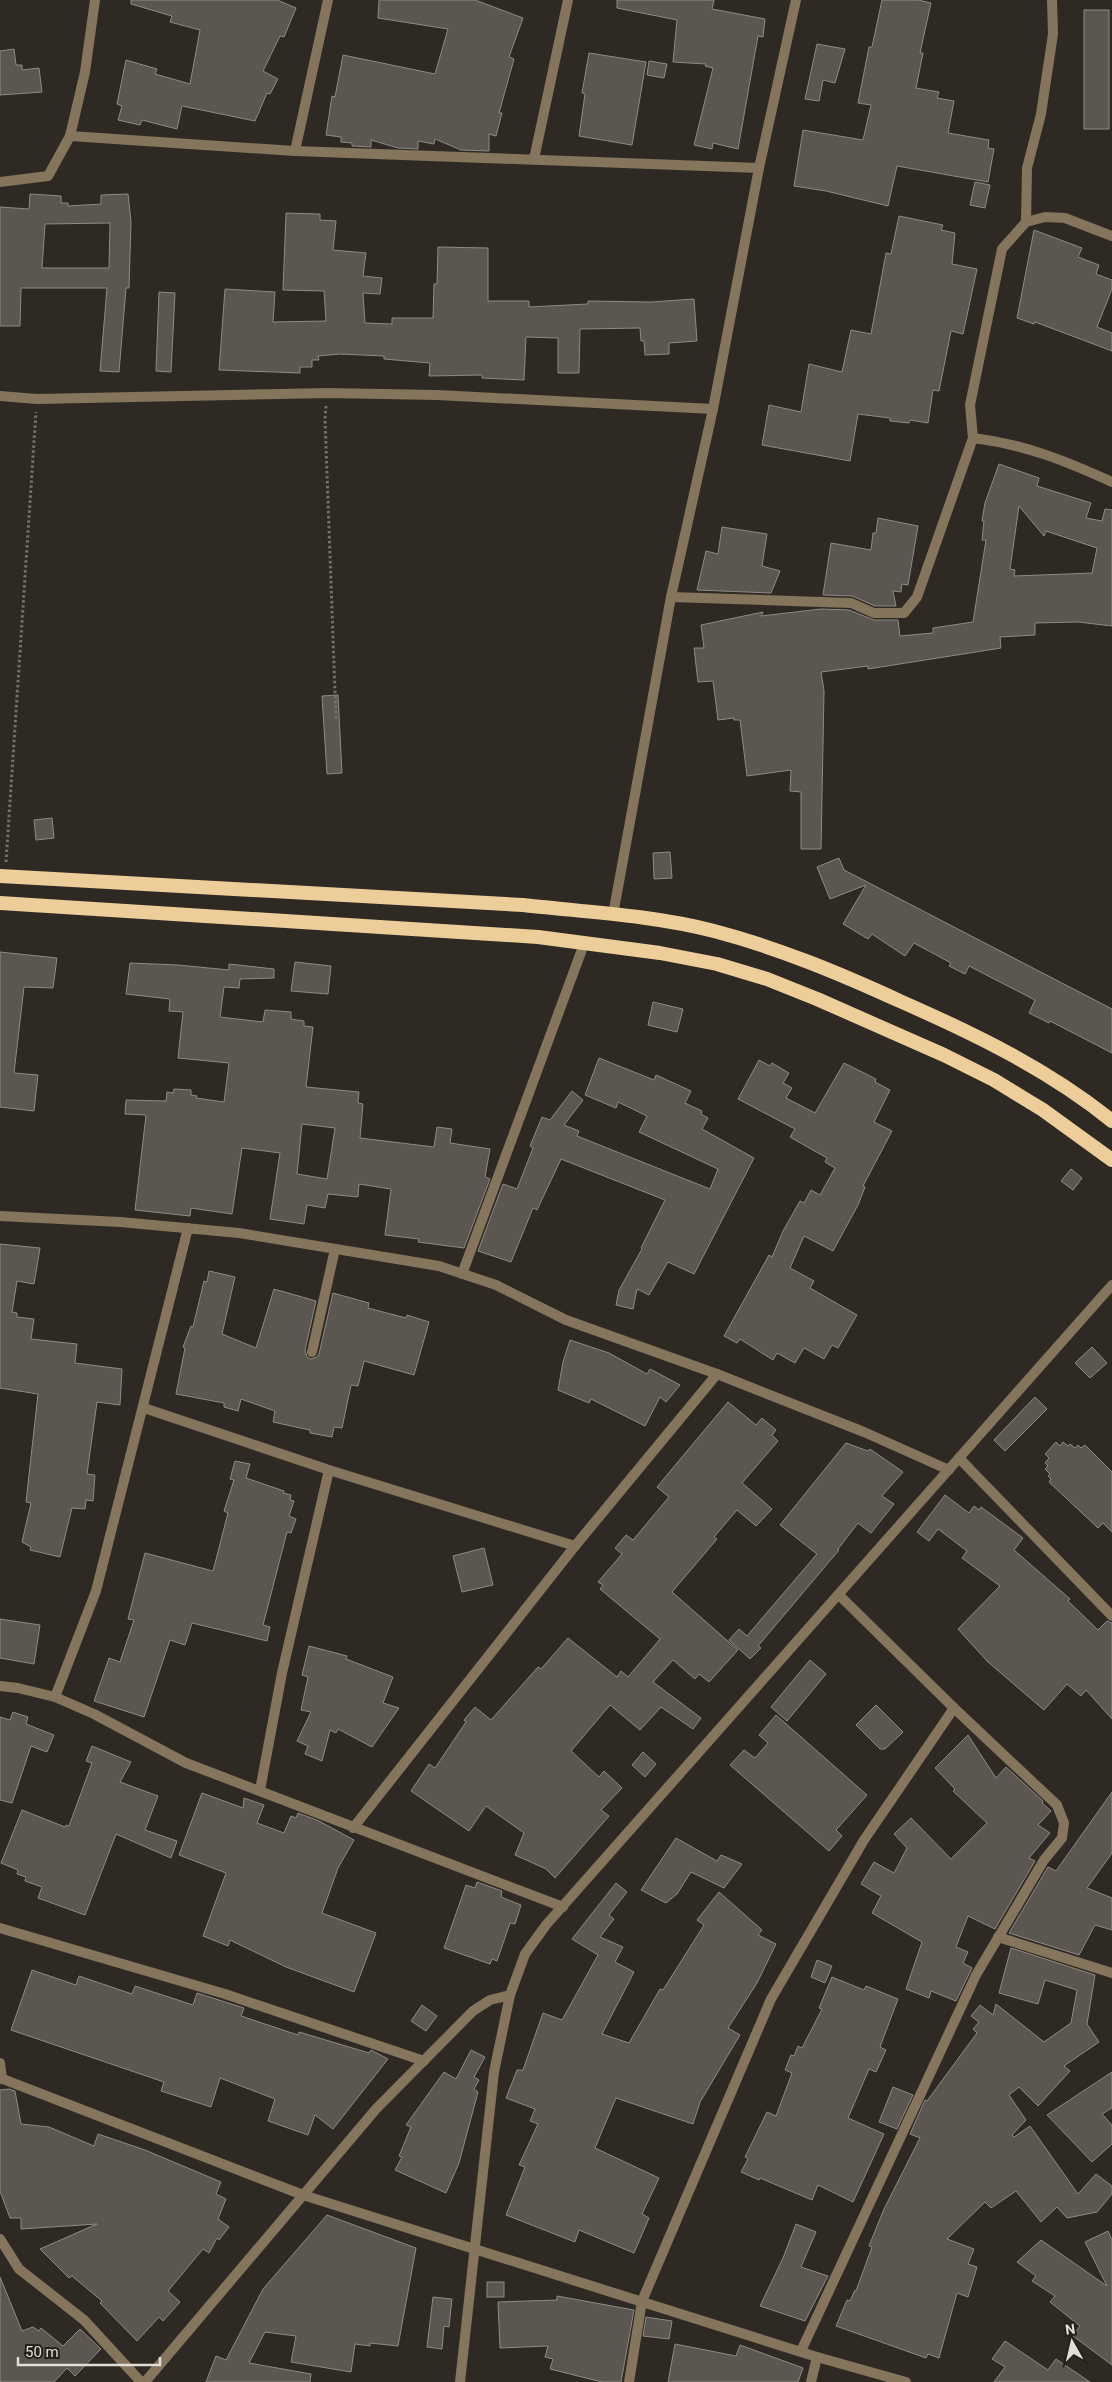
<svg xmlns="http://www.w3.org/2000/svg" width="1112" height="2382" viewBox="0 0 1112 2382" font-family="Roboto,sans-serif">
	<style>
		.building { fill: #5b5750; stroke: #8f8a82; fill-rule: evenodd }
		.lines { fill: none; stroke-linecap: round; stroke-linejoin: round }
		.path { stroke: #74716b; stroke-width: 3; stroke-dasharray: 2.5 2.5; stroke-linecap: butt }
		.minor { stroke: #84755c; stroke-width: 10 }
		.trunk { stroke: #edce9a; stroke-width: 14 }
	</style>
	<rect width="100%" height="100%" fill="#2e2a23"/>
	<g class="building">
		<path d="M131,0H277L296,8L284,37L280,36L263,71L278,79L270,94L267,93L255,121L182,106L177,129L142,120L140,125L118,120L122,106L117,104L126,60L157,69L155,74L190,84L200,30L170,22L172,16L131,4Z"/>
		<path d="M379,0H475L523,18L509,57L514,59L499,113H502L496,136L489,134V151L461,150L435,139L434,144L418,141V149L398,148L371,140V147L352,146V143L341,142V137L326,135L332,96L335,97L343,55L435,74L448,29L378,18Z"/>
		<path d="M617,0H714L712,9L765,19L763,37L758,36L738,149L713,143L712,149L694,145L713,68L705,66L706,64L673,62L677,20L617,8Z"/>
		<path d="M882,0H918L931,3L920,53H923L916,88L939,92L937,98L954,101L948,133L989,140L988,148L994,149L988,182L897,166L888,206L826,191L794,186L803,130L863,140L871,105L858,103L869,47H872Z"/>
		<rect x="1084" y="10" width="25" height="119"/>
		<path d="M817,44L845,49L835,83L823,80L819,101L805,99Z"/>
		<path d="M14,49L16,65H22V70L39,68L42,92L0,95V51Z"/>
		<path d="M589,53L646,62L632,145L579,136L585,94L582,93Z"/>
		<path d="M649,61L667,64L664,78L647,75Z"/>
		<path d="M975,182L990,185L985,208L970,205Z"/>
		<path d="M30,194L61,196V203H68V206L101,204V195L128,194L131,222L129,288H126L119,372L100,371L107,288H21L20,326H0V207L29,209ZM110,223L109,268H42L45,224Z"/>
		<path d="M286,213L320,214V220L336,221L333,250L366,253L363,276L382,278L380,294L363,293L365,323L392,324V318H433L434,284H437L438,247L488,248V301H529V307L588,304V301L651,302L694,299L697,341L669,343V354L645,355L644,341H641L640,328L580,329L579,373H558V338L526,337L524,380L482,378V375L429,376L430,363L384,359V356L340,354L318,356L319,360H312V367H300V373L219,370L225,289L275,292L273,322L326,321L324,291L283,290Z"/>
		<path d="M899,216L943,225L941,230L955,233L952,264L977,269L963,334L951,331L939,391L933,390L928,423L910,420L909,423L890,421V418L858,414L850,461L762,445L769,405L801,412L809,364L842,372L851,330L871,334L886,253L891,254Z"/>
		<path d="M1034,230L1082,248L1078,257L1099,265L1096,274L1112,280V289L1097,327L1112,333V351L1035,322L1034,324L1017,318Z"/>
		<path d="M159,292L175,293L171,372L156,371Z"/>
		<path d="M999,464L1039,478L1037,486L1091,503L1086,518L1102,521L1105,509L1112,510V626L1078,622L1035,623V635L1000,637L1001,648L868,669V666L821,672L824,691L821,849H801V792L790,791L791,770L747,776L740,720H734V718L718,720L713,681L698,682L694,648H704L701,625L763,612L761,616L821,609L849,610L874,620H898L900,636L933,633V628L973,622L986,540H982L984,521H982L985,503ZM1019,506L1044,536L1046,531L1097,548L1092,573L1014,576L1015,570L1010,569Z"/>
		<path d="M878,518L918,526L908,585L902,584L901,592L893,591L896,606H875L852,596L823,595L831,543L871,550L873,533H876Z"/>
		<path d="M722,527L767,534L762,566L780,571L771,593L697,590L706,551L718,554Z"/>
		<path d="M338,695L342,773L327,774L322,696Z"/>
		<path d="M52,818L54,838L36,840L34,820Z"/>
		<path d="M670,852L672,878L654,879L653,853Z"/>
		<path d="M839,858L844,870L1112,1009V1053L1050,1021L1049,1023L1029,1013L1035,1000L969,966L965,974L949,966L951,963L914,943L905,956L872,934L868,939L843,924L866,885L830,899L817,867Z"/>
		<path d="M0,952L57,958L53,988L24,987L14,1073L38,1075L34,1111L0,1107Z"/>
		<path d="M295,962L331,966L328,994L291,991Z"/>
		<path d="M130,963L178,965L229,970V964L274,969V978L240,979L239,988L224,987L220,1017L263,1022L265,1010L291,1012V1019L304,1021V1026L313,1027L306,1087L359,1092L358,1103L363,1104L360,1138L434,1147L437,1127L452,1129L450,1143L490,1149L485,1177L490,1179L464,1248L418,1242L419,1239L385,1235L391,1189L359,1184L358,1197L328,1194L325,1208L307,1205L304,1224L270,1219L280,1153L242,1148L232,1214L191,1208L190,1216L135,1210L146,1115L125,1114L126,1100L166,1101L167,1092L173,1093L174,1089L191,1090V1095L197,1096L196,1098L224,1102L229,1063L178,1058L183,1012L169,1011L170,999L126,994ZM302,1124L335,1128L327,1179L297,1174Z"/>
		<path d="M653,1002L683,1009L677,1032L648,1025Z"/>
		<path d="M599,1058L654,1080L656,1075L691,1091L685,1103L702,1111L701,1114L708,1118L702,1129L754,1158L694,1274L668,1262L649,1295L637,1289L633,1309L616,1305L619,1290L642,1249L641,1248L665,1200L561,1159L537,1210L533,1208L511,1262L478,1251L503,1184L517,1189L533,1148L530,1146L542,1117L550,1120L572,1091L583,1100L564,1125L579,1131L577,1136L710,1189L718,1169L639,1132L647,1116L618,1102L616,1108L585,1095Z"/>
		<path d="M759,1060L770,1066L772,1063L789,1073L783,1083L792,1088L786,1098L815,1113L844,1063L876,1079L875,1082L890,1090L874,1122L892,1131L863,1186L865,1187L858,1205L833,1251L804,1236L790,1268L814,1281L810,1288L857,1315L838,1348L832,1345L824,1359L804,1348L795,1363L777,1353L773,1360L740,1339L737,1343L724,1336L769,1255L772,1257L783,1231L800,1201L804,1203L811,1190L820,1195L835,1168L825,1162L827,1158L790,1137L795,1129L738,1099Z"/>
		<path d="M1071,1169L1082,1178L1073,1190L1061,1181Z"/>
		<path d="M0,1244L40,1248L34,1284L17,1281L12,1312L17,1313V1317L34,1319L31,1339L77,1344L75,1363L122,1369L120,1405L97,1402L87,1474L95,1475L93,1501L86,1500L85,1509L72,1508L60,1557L30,1550L31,1547L22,1542L31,1503L26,1502L38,1394L0,1388Z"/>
		<path d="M209,1271L235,1277L222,1334L256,1348L274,1289L316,1301L305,1350L307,1357L311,1359L317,1357L319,1354L333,1293L369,1303L368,1308L406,1318L407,1315L429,1322L414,1375L364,1361L358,1386L351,1385L342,1428L334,1427L332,1437L310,1433V1430L273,1422L275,1411L241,1399L238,1411L224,1407V1403L176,1394L185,1348L183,1347L191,1326L193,1327L204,1281L207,1282Z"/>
		<path d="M570,1340L609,1353L647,1374L650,1369L680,1385L666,1402L660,1397L645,1426L591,1399L589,1403L558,1390L563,1362Z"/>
		<path d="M1092,1347L1107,1363L1090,1378L1075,1363Z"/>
		<path d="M1035,1397L1047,1409L1005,1451L994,1440Z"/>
		<path d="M728,1402L756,1425L762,1418L776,1430L772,1435L778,1441L742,1483L772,1509L756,1526L737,1510L714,1537L717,1539L672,1592L738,1650L709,1682L699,1674L695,1679L673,1660L653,1682L701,1718L693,1729L661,1707L640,1730L610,1705L571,1751L599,1777L604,1771L622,1788L601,1810L609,1816L555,1878L546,1869L515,1855L524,1833L486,1806L469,1831L411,1791L429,1764L435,1768L466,1722L464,1720L475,1707L491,1720L538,1667L541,1669L568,1638L617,1677L621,1671L628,1677L656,1644L660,1639L600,1589L603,1585L598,1582L622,1554L615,1548L626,1535L633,1540L669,1497L657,1487Z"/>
		<path d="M1056,1442L1060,1446L1063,1442L1068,1446L1070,1444L1075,1448L1078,1445L1081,1448L1085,1445L1112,1472V1532L1103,1523L1098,1528L1049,1482L1051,1479L1048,1476L1050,1474L1045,1469L1048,1466L1045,1463L1049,1458L1045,1454Z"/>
		<path d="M846,1443L868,1451L870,1449L903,1472L882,1496L894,1504L871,1533L858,1523L838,1549L839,1550L758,1646L761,1648L750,1659L729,1640L739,1629L747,1636L817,1554L780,1525Z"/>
		<path d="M235,1461L250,1464L246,1478L284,1491L283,1493L291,1495L290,1500L294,1501L289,1516L296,1519L291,1533L287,1532L263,1625L270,1627L267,1641L192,1623L185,1645L170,1640L144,1717L94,1701L109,1658L120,1662L134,1620L128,1619L145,1553L213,1571L228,1513L224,1511L234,1480L230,1479Z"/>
		<path d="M945,1495L969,1513L974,1506L979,1510L981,1507L1023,1538L1014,1550L1070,1599L1068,1601L1098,1630L1107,1621L1112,1623V1719L1086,1690L1081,1696L1067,1684L1044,1710L988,1662L958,1629L1000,1586L962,1558L967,1551L938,1529L929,1541L917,1532Z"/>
		<path d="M484,1548L493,1585L462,1592L453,1556Z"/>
		<path d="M0,1619L40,1625L34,1664L0,1658Z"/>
		<path d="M309,1646L347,1656L346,1659L393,1677L383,1703L399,1708L372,1747L338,1729L336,1733L330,1730L322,1761L305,1754L308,1746L297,1741L311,1712L301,1710L308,1677L302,1675Z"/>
		<path d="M810,1660L826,1674L787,1721L771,1707Z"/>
		<path d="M876,1705L903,1732L885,1749H880L856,1725Z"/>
		<path d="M13,1712L28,1717L26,1724L54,1735L47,1752L31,1746L12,1803L0,1800V1717L10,1720Z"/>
		<path d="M776,1715L867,1795L836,1830L842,1836L829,1851L730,1765L744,1750L755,1758L768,1743L759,1735Z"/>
		<path d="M968,1735L996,1778L1006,1767L1043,1801L1042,1803L1051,1811L1038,1825L1050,1833L1029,1858L1035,1861L995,1929L968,1916L956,1947L968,1952L963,1963L972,1968L956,2001L931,1991L929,1998L906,1989L922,1942L872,1913L881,1896L861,1884L874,1862L894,1873L907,1848L894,1834L911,1818L951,1859L987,1823L953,1791L955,1789L935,1768Z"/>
		<path d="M92,1746L131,1762L120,1782L158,1796L145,1830L177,1841L171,1858L116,1834L85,1915L38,1898L42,1887L25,1881L26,1877L17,1874L18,1870L1,1863L22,1810L65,1827L66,1825L69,1826L92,1763L86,1761Z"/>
		<path d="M643,1752L656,1764L645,1777L632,1765Z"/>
		<path d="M1112,1792V1853L1087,1888L1112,1898V1930L1095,1925L1079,1955L1009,1933L1048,1867L1056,1871Z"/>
		<path d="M202,1793L243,1808L244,1798L264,1805L257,1823L284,1833L291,1816L296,1818L298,1813L319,1821L354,1840L338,1868L322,1913L376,1933L354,1992L286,1967L230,1940L228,1946L203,1936L226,1873L179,1855Z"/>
		<path d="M676,1838L717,1861L721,1855L742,1864L724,1888L691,1872L677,1894L666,1903L641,1890Z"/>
		<path d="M477,1882L502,1891L501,1897L521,1905L515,1924L510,1923L497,1961L492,1959L490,1964L444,1948L466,1885L475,1888Z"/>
		<path d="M616,1883L627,1892L609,1915L614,1919L600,1937L623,1947L615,1962L634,1972L602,2034L629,2043L660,1989L663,1990L704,1925L697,1920L719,1892L762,1930L758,1935L776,1944L757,1983L728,2028L740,2035L700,2102L693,2124L616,2098L595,2148L659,2178L642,2214L649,2218L634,2253L579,2230L575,2242L506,2215L525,2167L519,2165L538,2124L530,2121L535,2109L506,2098L517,2070H523L543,2013L562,2020L598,1955L572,1939Z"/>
		<path d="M1011,1948L1095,1975L1087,2024L1099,2042L1064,2066L1070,2071L1038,2106L1019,2087L1009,2095L1026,2120L1012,2135L1014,2137L1030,2126L1078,2194L1096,2174L1112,2186V2194L1097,2212L1067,2218L1057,2207L1041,2222L1016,2191L991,2208L985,2202L947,2239L974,2249L968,2264L977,2267L968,2297L957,2293L939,2358L928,2354L926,2358L836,2326L847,2300L850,2301L855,2290L856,2291L872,2247L869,2246L884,2209L920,2138L910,2134L925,2100L927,2101L977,2033L973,2029L979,2022L971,2016L980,2005L993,2015L996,2004L1044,2042L1071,2023L1077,1990L1045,1980L1038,2004L999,1993Z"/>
		<path d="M817,1960L832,1966L825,1983L811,1977Z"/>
		<path d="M32,1970L76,1985L79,1976L132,1994L135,1986L193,2005L197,1993L244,2008L241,2016L298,2035L299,2032L369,2053L371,2050L388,2059L333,2129L315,2115L308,2135L268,2121L275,2099L220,2078L211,2107L161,2091L164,2082L11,2030Z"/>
		<path d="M832,1977L864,1990L866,1986L898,1999L880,2047L886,2050L876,2072L869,2069L848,2118L884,2134L853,2202L818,2185L812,2200L760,2178L759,2180L741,2172L748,2159L745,2157L767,2112L776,2116L792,2073L785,2070L791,2055L794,2056L798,2046L802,2048L822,2009L819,2008Z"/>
		<path d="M422,2005L437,2016L426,2031L411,2021Z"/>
		<path d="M471,2050L485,2057L474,2077L479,2080L474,2089L478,2092L459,2163L446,2193L395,2170L402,2157L399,2156L411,2127L406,2125L444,2072L456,2079Z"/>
		<path d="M1112,2072V2108L1102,2114L1112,2125V2144L1092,2162L1047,2115Z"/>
		<path d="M893,2087L913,2095L897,2129L879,2122Z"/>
		<path d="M9,2089L15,2091L21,2124L49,2127L94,2146L98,2134L145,2150L221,2182L216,2194L226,2199L218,2219L229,2227L219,2240L217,2238L209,2253L203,2249L168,2291L180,2302L163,2321L159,2317L137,2341L100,2303L102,2301L72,2276L69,2278L40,2249L97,2224L21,2229V2218H10L0,2191V2090Z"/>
		<path d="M327,2215L416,2248L398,2346L370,2343V2346L355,2344L351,2372L291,2362L296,2336L265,2332L249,2363L311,2374L310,2382H206L216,2356L226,2360L263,2289Z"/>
		<path d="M796,2224L816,2232L801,2267L828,2276L805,2321L760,2306L783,2258Z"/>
		<path d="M1108,2231L1112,2240V2365L1073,2336L1080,2326L1050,2302L1055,2296L1032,2281L1036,2276L1017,2262L1041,2240L1107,2286L1085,2242Z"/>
		<path d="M0,2277L22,2331L33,2327L39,2331L41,2328L63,2346L80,2329L101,2349L75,2376L67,2368L54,2382H0Z"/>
		<rect x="487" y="2282" width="17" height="15"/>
		<path d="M557,2296L634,2310L621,2382H602L550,2369L553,2359L545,2357L548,2346L500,2348L498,2302L557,2300Z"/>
		<path d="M433,2297L452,2299L449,2327L444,2326L442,2349L427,2347Z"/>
		<path d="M646,2317L672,2321L669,2339L643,2336Z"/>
		<path d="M1005,2341L1048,2370L1056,2359L1090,2382H994L1005,2367L992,2359Z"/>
		<path d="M675,2344L736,2356L740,2345L803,2368L798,2382H668Z"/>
	</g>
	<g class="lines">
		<g class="path">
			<path d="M326,406L325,419L336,719"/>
			<path d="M6,862L36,412"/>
		</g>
		<g class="minor">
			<path d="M70,136L295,151L759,168"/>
			<path d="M295,151L328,0"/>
			<path d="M534,159L568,0"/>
			<path d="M0,182L48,176L70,136L85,72L95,0"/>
			<path d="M1026,222L1027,168L1041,114L1053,34L1052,0"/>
			<path d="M0,396L37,399L328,393L437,395L713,409"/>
			<path d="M973,438C1024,444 1066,461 1112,482"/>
			<path d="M671,597L851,603L874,613H904L917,597L973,438L970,405L1002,249L1026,222L1045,217L1065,218L1112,236"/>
			<path d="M613,915L671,597L713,409L759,168L796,0"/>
			<path d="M0,1216L120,1222L239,1233L439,1266L496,1285L566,1320L717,1374L864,1432L949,1470"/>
			<path d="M462,1274L584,944"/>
			<path d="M312,1352L335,1249"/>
			<path d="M144,1408L329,1470L575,1546"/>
			<path d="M959,1458L1112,1616"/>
			<path d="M0,1686L18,1688L55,1697L94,1714L186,1763L563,1907"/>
			<path d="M55,1697L96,1591L188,1228"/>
			<path d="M260,1790L282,1673L329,1470"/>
			<path d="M353,1828L575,1546L717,1374"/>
			<path d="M0,1928L225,1994L424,2061"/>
			<path d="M998,1937L1112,1973"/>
			<path d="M0,2063L2,2079"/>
			<path d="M0,2078L303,2195L817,2357L906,2382"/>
			<path d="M0,2239L19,2269L84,2320L141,2382"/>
			<path d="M801,2351L976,1975L1044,1860L1062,1838L1064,1823L1057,1805L954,1708L839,1595"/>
			<path d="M145,2382L376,2109L473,2011L490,2000L510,1995"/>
			<path d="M460,2382L494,2072L510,1995L525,1954L546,1925L1112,1285"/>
			<path d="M629,2382L642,2301L771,1999L864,1840L954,1708"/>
			<path d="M811,2382L817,2357"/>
		</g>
		<g class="trunk">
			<path d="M0,876L523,905C586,912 652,915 714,931C779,948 841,974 902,1002C975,1034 1049,1070 1112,1121"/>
			<path d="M0,903L538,937L660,953L717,964L767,979L817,999L944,1055L994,1080L1043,1110L1112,1160"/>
		</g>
	</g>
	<g transform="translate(1072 2342) rotate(352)" stroke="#24211a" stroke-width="4" paint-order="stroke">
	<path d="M0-4L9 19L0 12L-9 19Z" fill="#e0ded9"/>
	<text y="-8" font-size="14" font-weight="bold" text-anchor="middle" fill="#e0ded9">N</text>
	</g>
	<path d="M18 2357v8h142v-8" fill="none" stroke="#e0ded9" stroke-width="2.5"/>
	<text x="25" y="2357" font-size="15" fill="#e0ded9" stroke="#24211a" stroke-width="4" paint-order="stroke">50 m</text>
</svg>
